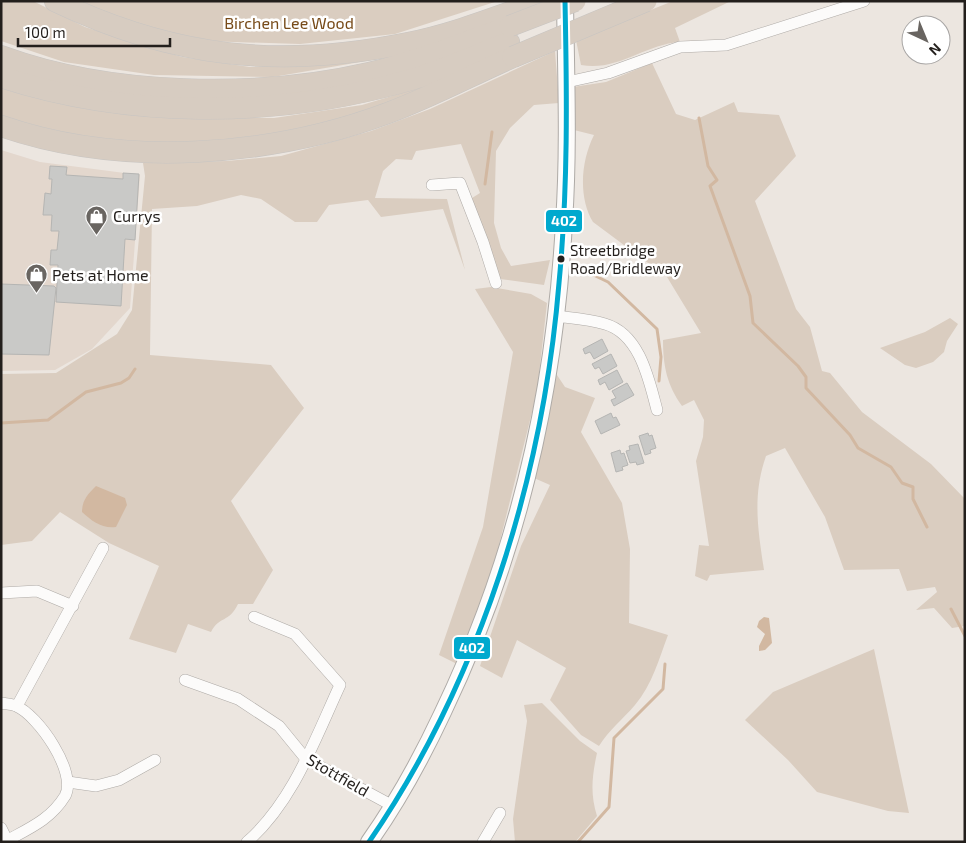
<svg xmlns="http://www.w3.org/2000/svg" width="966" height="843" viewBox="0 0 966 843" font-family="'Exo 2',sans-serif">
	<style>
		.built { fill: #e3d7cd }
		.green { fill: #dacdc0 }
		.water { fill: #d2b8a1 }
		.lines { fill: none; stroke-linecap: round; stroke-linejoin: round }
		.stream { stroke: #d2b8a1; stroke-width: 3 }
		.building { fill: #c9c9c7; stroke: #b5b5b3 }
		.street-casing { stroke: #aeaaa6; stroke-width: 12 }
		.secondary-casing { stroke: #aeaaa6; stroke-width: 18 }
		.highway-casing { stroke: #c8c5c2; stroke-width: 22 }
		.street { stroke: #fcfbfa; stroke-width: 11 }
		.secondary { stroke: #fcfbfa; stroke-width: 16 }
		.highway { stroke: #d7ccc1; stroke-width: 21 }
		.highway-bridge-casing { stroke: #c8c5c2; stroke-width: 22; stroke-linecap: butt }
		.highway-bridge { stroke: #d7ccc1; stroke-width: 21 }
		.bus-1-casing { stroke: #fff; stroke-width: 9 }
		.bus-1 { stroke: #00a9ce; stroke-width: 5 }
		.bus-dot { fill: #231f1c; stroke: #fff; stroke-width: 2 }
		.labels { text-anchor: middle; stroke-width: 5; stroke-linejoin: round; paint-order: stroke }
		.bus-label { font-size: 15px; fill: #231f1c; stroke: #fff; text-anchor: start }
		.park-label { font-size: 16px; fill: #774a18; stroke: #fff }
		.poi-label { font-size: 16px; fill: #231f1c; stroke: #fff; text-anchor: start }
		.street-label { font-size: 16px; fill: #231f1c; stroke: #fff }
		.line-badge { stroke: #fff; stroke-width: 2 }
		.badge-label { font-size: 14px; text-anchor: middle; font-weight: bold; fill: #fff }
	</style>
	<rect width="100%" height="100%" fill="#ece6e0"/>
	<path class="built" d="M1,150L40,162L140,175L130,308L92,349L55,370L1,371Z"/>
	<g class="green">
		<path d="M1,1H33L85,27L182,57L250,67L372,60L273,77L154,75L64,62L1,41Z"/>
		<path d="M81,1H498L395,34L300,44L204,41L116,18Z"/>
		<path d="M673,1H731L675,28L680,42C645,44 617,72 581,65L576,40Z"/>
		<path d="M555,51L559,103L534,105L510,128L496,151L494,223L501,248L511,266L550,260L544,285L500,279L472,198L480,193L461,144L416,151L412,160L396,159L383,171L375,198L447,199L465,270L443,209L381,217L368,200L329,205L317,222H295L261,199L241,195L197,206L152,209L150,355L271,365L304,408L231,501L273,570L253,604H238C229,623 219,616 211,632L188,624L176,653L129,639L159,566L109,543L60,512L32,541L1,545V374L56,373L117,334L132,310L145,176L143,163L227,161L281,156L371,131L430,109Z"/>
		<path d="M652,63L676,114L695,120L734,102L738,112L779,115L796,156L755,201L796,309L810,327L822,371L830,373L862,412L931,464L965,499V626L952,628L934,608L916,610L937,592L935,587L907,591L899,569L844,570L825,517L785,448L766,456C752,496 758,530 764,570L710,575L707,581L695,576L699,545L709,546L696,461L703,437L704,420L694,400L682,406C667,385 663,366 663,340L701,333L667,277L593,222C578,197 581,161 594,135L574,130L573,87L606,82Z"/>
		<path d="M458,76L318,129L168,147L77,140L1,120V84L83,108L151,116L274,118L362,105Z"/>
		<path d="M491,287L531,294L547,303L537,392L497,553L459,665L439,655L483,527L513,352L475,289Z"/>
		<path d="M950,318L958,324L947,341L944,352L933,362L916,368L905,365L880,348L925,332Z"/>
		<path d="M551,366L565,387L595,398L581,432L622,503L630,549L629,623L668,635C659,659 652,685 635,705C623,719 609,730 599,746L581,735L550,700L566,668L517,640L502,678L480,666L521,546L550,485L534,478Z"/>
		<path d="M874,649L909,813L888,811L817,792L788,760L745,720L773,692Z"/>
		<path d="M542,703L580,741L597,753C592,776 590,794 597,816L575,842H515L513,819L527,721L524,705Z"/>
	</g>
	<g class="water">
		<path d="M96,486L125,498L127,505L116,527C102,529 92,521 82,512C82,500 88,494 96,486Z"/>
		<path d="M764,617L769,618L772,643L765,650L759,651V646L765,634L757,627L759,621Z"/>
	</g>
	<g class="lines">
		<g class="stream">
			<path d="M699,118L708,166L717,180L710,186L750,296L753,323L798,366L806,377V388L850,435L858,448L891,467L902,483L913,487V499L927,527"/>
			<path d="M485,184L492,132"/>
			<path d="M569,267L583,270L608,282L657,329L661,357L659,381"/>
			<path d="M1,423L48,420L86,392L121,383L129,378L135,369"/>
			<path d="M951,609L965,636"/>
			<path d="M578,842L609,807L614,738L663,689L665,664"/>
		</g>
	</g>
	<g class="building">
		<path d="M50,166L67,167L66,175L123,179V173L139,174L135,240L125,239L121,306L56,302L58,265H50L51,250H57L59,231H51L52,215H43L45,193L51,194L52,179H49Z"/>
		<path d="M1,284L54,286L56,288L49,355L1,354Z"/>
		<path d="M602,339L608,351L594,359L590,352L585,354L583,349Z"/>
		<path d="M611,354L617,366L603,374L599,367L595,369L592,364Z"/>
		<path d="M617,370L623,382L609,390L605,382L600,385L598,380Z"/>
		<path d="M627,383L634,395L614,406L611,400L616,398L612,391Z"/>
		<path d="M611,413L613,418L616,417L620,425L601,434L595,421Z"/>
		<path d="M648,433L649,436L652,435L656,448L650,450L651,453L645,455L639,436Z"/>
		<path d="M638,444L644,463L637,465L636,462L630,463L626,451L630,450L629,446Z"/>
		<path d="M620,450L621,454L624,453L628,465L622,467L623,470L616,472L611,453Z"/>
	</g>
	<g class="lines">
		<defs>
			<g id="street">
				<path d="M567,82L608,73L680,47L726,45L864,1"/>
				<path d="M432,185L460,183L483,242L496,283"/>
				<path d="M555,316C571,318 589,319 605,324C640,334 649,380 657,410"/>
				<path d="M1,593L37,591L73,606"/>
				<path d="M185,680L238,699L279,726L306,759L393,806"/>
				<path d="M1,703C6,704 12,704 16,706C38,715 78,773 65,796C51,819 30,828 8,840"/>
				<path d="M17,706L103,548"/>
				<path d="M68,782L96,786L119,780L155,760"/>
				<path d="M1,828L8,842"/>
				<path d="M247,842C293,802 315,739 340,685L295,634L254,617"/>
				<path d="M483,842L500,813"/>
			</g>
			<path id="secondary" d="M369,842C398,801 422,757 443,712C517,558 555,392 564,222C569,149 566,75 565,1"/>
			<g id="highway">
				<path d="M55,1C174,58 279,69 408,43C454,34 498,16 542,1"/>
				<path d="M1,56C110,96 256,99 369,73C417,62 463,43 510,26"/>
				<path d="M1,77C127,118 271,118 399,83C437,73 473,57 509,42"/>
				<path d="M1,126C122,168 270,157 388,113C431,97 472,75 513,57"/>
			</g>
		</defs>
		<use href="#street" class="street-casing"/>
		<use href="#secondary" class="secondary-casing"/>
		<use href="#highway" class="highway-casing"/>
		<use href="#street" class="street"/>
		<use href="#secondary" class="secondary"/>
		<use href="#highway" class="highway"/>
		<defs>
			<g id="highway-bridge">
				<path d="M510,26L575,1"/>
				<path d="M513,57L646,1"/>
			</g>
		</defs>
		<use href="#highway-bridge" class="highway-bridge-casing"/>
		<use href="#highway-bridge" class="highway-bridge"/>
		<defs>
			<path id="bus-1" d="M369,842C480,680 543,478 559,283C568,189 567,96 565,1"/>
		</defs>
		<use href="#bus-1" class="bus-1-casing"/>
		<use href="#bus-1" class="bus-1"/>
	</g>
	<defs>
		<symbol id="shop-pin" viewBox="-11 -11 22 30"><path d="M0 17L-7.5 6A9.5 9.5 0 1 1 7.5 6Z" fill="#696561" stroke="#fff"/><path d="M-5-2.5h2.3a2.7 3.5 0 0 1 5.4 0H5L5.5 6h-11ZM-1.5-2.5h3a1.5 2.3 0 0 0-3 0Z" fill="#fff"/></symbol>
	</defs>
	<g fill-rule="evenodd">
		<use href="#shop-pin" x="84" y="204" width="25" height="34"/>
		<use href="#shop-pin" x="24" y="262" width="25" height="34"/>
	</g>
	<circle class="bus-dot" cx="561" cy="259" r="4.5"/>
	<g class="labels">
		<g class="bus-label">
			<text x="570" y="256">Streetbridge<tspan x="570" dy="18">Road/Bridleway</tspan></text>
		</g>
		<g class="park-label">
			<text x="289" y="29">Birchen Lee Wood</text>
		</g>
		<g class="poi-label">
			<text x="113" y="222">Currys</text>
			<text x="52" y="281">Pets at Home</text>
		</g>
		<g class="street-label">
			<text transform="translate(338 775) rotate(30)" y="6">Stottfield</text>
		</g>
	</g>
	<g class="line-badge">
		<rect x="545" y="209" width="38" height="24" rx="5" fill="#00a9ce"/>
		<rect x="453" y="636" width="38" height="24" rx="5" fill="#00a9ce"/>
	</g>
	<g class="badge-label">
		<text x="564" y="226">402</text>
		<text x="472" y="653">402</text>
	</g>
	<rect width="966" height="843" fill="none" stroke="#231f1c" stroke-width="5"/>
	<g transform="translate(926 40) rotate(136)"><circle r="24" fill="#ffffff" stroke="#a7a5a4"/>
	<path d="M0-4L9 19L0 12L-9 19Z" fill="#696561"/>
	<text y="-8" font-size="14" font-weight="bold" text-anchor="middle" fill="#231f1c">N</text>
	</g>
	<path d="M18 38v8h152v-8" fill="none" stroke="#231f1c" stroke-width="2.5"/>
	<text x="25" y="38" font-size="15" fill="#231f1c" stroke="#ffffff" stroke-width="4" paint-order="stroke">100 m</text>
</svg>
